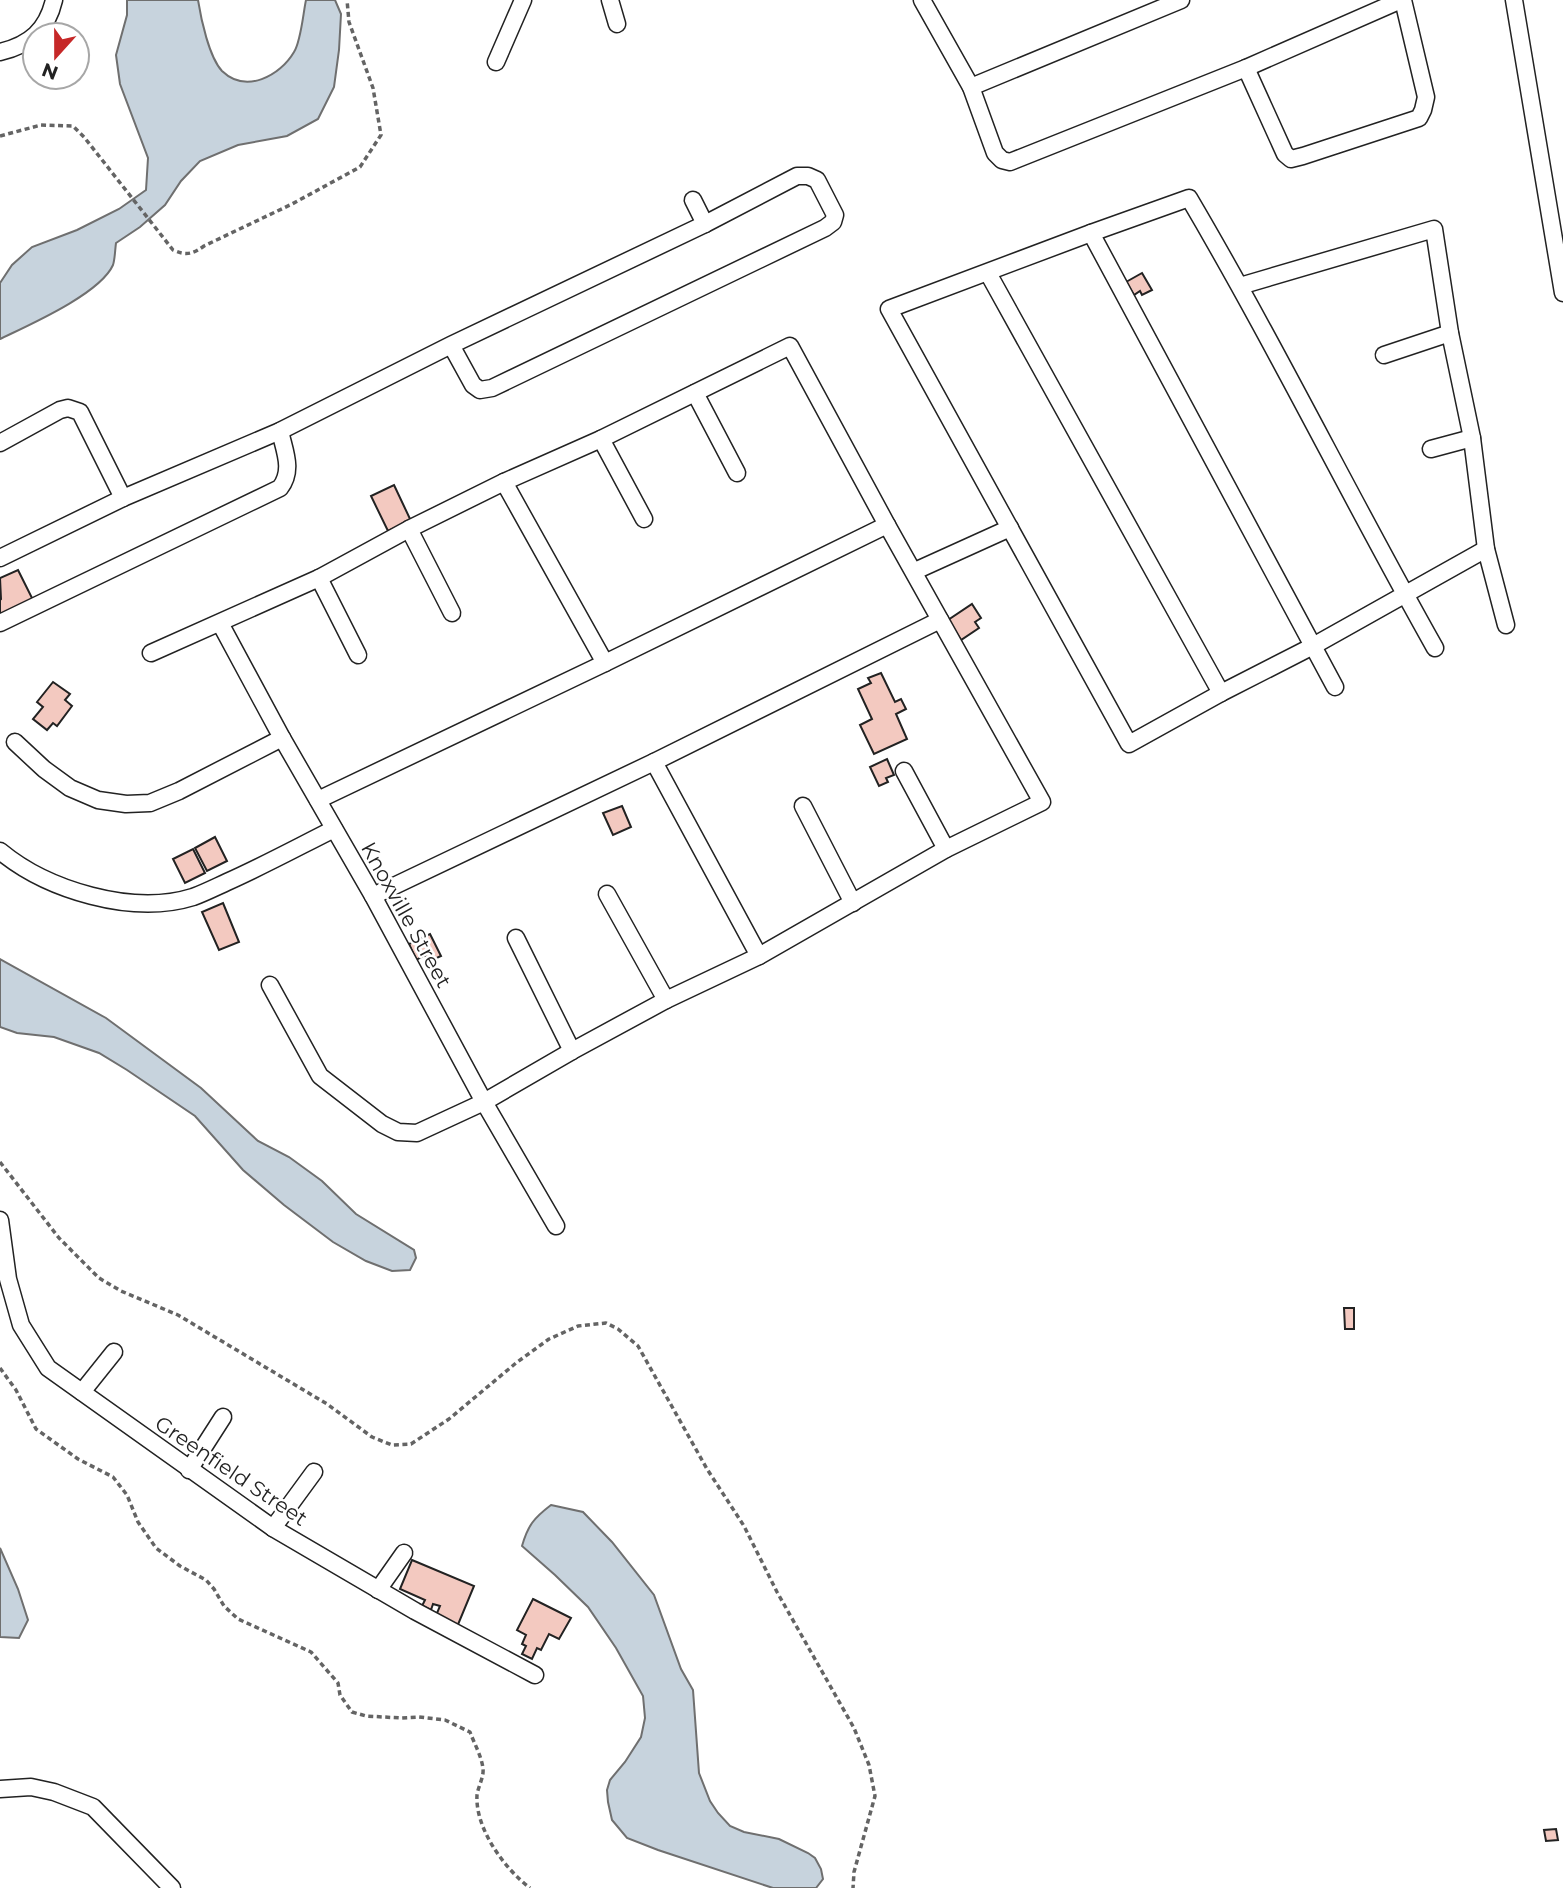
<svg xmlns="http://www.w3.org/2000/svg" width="1563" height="1888" viewBox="0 0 1563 1888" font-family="Montserrat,sans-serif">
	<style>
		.water { fill: #c7d3dd; stroke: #6f6f6f; stroke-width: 2 }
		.building { fill: #f3c9c0; stroke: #222; stroke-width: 2 }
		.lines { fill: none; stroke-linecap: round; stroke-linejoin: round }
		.minor-casing { stroke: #222; stroke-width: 19 }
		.path { stroke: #646464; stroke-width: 3.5; stroke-dasharray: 5 3.5; stroke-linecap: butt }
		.minor { stroke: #fff; stroke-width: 16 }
		.labels { text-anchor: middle; stroke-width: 5; stroke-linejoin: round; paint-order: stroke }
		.street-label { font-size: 21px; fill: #222; stroke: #fff }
	</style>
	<rect width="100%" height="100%" fill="#fff"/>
	<g class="water">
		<path d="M127,0H198C201,19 209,57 222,71C246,94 280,76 294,52C301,41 303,14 306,0H335L341,14L339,50L334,87L318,119L287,136L238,145L200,161L181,181L165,205L140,227L116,243C115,250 115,259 113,265C100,294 29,325 0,339V283L12,265L32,247L77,230L119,209L146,190L148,158L120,84L116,55L127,15Z"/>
		<path d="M0,959L106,1018L201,1088L258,1141L289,1157L322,1181L356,1214L414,1250L416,1258L410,1270L392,1271L366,1261L333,1242L284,1205L243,1170L195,1116L127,1070L99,1053L54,1037L17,1033L0,1027Z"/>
		<path d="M551,1505L583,1512L612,1542L654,1595L681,1669L693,1690L699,1773L710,1801L718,1813L730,1826L744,1832L779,1839L808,1853L815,1858L821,1869L823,1879L816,1888H773L658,1850L627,1838L612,1820L608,1802L607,1790L610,1780L625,1762L641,1737L645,1718L643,1696L616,1648L588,1607L555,1575L522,1546C528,1525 534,1518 551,1505Z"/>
		<path d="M0,1548L18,1589L28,1620L19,1638L0,1637Z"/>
	</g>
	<g class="building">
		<path d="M1142,273L1152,290L1142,295L1140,291L1134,295L1126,282Z"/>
		<path d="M394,485L411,521L388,531L371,496Z"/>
		<path d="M18,570L33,600L0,615V600L1,599L0,578Z"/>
		<path d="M972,604L981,618L975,622L979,628L961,640L948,620Z"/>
		<path d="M881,673L895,702L901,699L906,709L896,714L907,739L874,754L860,725L872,719L858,689L871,683L868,678Z"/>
		<path d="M53,682L70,694L65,700L72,706L57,726L53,723L47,730L33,719L43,707L37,702Z"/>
		<path d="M887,759L894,775L886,778L888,782L879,786L870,767Z"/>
		<path d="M622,806L631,827L613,835L603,813Z"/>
		<path d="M215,837L227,861L207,871L195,848Z"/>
		<path d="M193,849L205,873L185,883L173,859Z"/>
		<path d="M223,903L239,942L219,950L202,912Z"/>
		<path d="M430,934L441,956L428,962L425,955L416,960L409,944Z"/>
		<path d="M1344,1308H1354V1329H1345Z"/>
		<path d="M412,1560L474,1586L457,1627L435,1618L440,1606L433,1604L431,1610L422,1606L425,1600L400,1589Z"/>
		<path d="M533,1599L571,1618L559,1639L549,1634L541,1650L537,1648L532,1659L522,1654L526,1646L522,1644L526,1635L517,1630Z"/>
		<path d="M1556,1829L1558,1840L1546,1841L1544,1830Z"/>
	</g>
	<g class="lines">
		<defs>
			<g id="minor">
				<path d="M610,0L617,24"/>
				<path d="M922,0L971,87L995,153L1002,160L1010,162L1246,68L1401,0"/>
				<path d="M1514,0L1563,293"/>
				<path d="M0,52C30,45 47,30 54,0"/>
				<path d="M496,62L523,0"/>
				<path d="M1246,68L1285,154L1291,159L1303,156L1419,118L1423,110L1426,97L1403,0"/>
				<path d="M971,87L1181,0"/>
				<path d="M693,200L705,224"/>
				<path d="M1091,233L1335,687"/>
				<path d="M988,273L1221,693"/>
				<path d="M1240,286L1434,229L1450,333L1472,438L1486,549L1506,625"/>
				<path d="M1384,355L1450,333"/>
				<path d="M695,393L737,473"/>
				<path d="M601,439L644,519"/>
				<path d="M0,443L60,410L68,408L80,412L123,498"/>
				<path d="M1431,449L1472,438"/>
				<path d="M504,482L605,663"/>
				<path d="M409,529L452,613"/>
				<path d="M0,558L123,498L280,431L451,345L705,224L797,176H808L817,180L835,215L833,222L825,228L492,388L480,390L473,385L451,345"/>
				<path d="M915,571L1010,528"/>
				<path d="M319,578L358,655"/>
				<path d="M0,623L280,488C294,470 284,450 280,431"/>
				<path d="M220,623L282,738L373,896L484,1102L556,1226"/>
				<path d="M1435,648C1351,499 1276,346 1189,198L1091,233L889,309L1129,744L1221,693L1313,646L1486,549"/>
				<path d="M151,653L319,578L409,529L504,482L601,439L790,346L887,525L1042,802L946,849L759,956L666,1000L572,1051L484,1102L417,1133L398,1132L382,1124L320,1076L270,985"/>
				<path d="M15,742L44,769L70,788L98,800L126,804L150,803L179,791L282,738"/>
				<path d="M654,762L759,956"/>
				<path d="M904,771L946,849"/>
				<path d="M318,800L605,663L887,525"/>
				<path d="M803,806L853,903"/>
				<path d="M0,851C47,890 132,916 193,897C204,893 216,887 227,882C263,866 298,847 334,829"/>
				<path d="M607,894L666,1000"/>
				<path d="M373,896L654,762L940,620"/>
				<path d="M516,938L572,1051"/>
				<path d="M0,1220L8,1279L21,1325L48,1368L273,1528L415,1611L535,1675"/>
				<path d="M82,1392L114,1352"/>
				<path d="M189,1470L223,1417"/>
				<path d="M273,1528L314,1472"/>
				<path d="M378,1590L404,1553"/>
				<path d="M0,1789L31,1787L54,1792L93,1807L172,1888"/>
			</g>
		</defs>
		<use href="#minor" class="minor-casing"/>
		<g class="path">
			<path d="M0,136L41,125L73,126L84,137L173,250C186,256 193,254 204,246L292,204L360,167L381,135L373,88L349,22L347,0"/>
			<path d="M0,1162L59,1238L99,1278L121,1291L178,1315L327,1404L372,1437L392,1445L411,1444L449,1419L516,1363L549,1339L578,1326L606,1323L618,1329L638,1346L707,1469L744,1526L777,1592L854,1728L869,1765L875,1796L854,1872L853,1888"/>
			<path d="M0,1368L16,1390L36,1429L78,1459L113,1477L127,1495L138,1522L156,1548L180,1566L206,1580L214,1589L224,1606L238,1619L311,1652L338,1683L340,1695L352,1712L366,1716L401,1718L419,1717L445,1720L470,1732C474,1743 482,1757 483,1769C484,1777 478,1787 477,1795C475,1829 505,1869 530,1888"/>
		</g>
		<use href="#minor" class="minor"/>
	</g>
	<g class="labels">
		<g class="street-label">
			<text transform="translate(406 915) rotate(61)" y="7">Knoxville Street</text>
			<text transform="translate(231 1471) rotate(34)" y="7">Greenfield Street</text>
		</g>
	</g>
	<g transform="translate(56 56) rotate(201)"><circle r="33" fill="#ffffff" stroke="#a7a7a7" stroke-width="2"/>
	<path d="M0-5L12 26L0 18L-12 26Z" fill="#c62828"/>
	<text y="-10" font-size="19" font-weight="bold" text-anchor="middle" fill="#222222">N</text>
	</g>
</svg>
